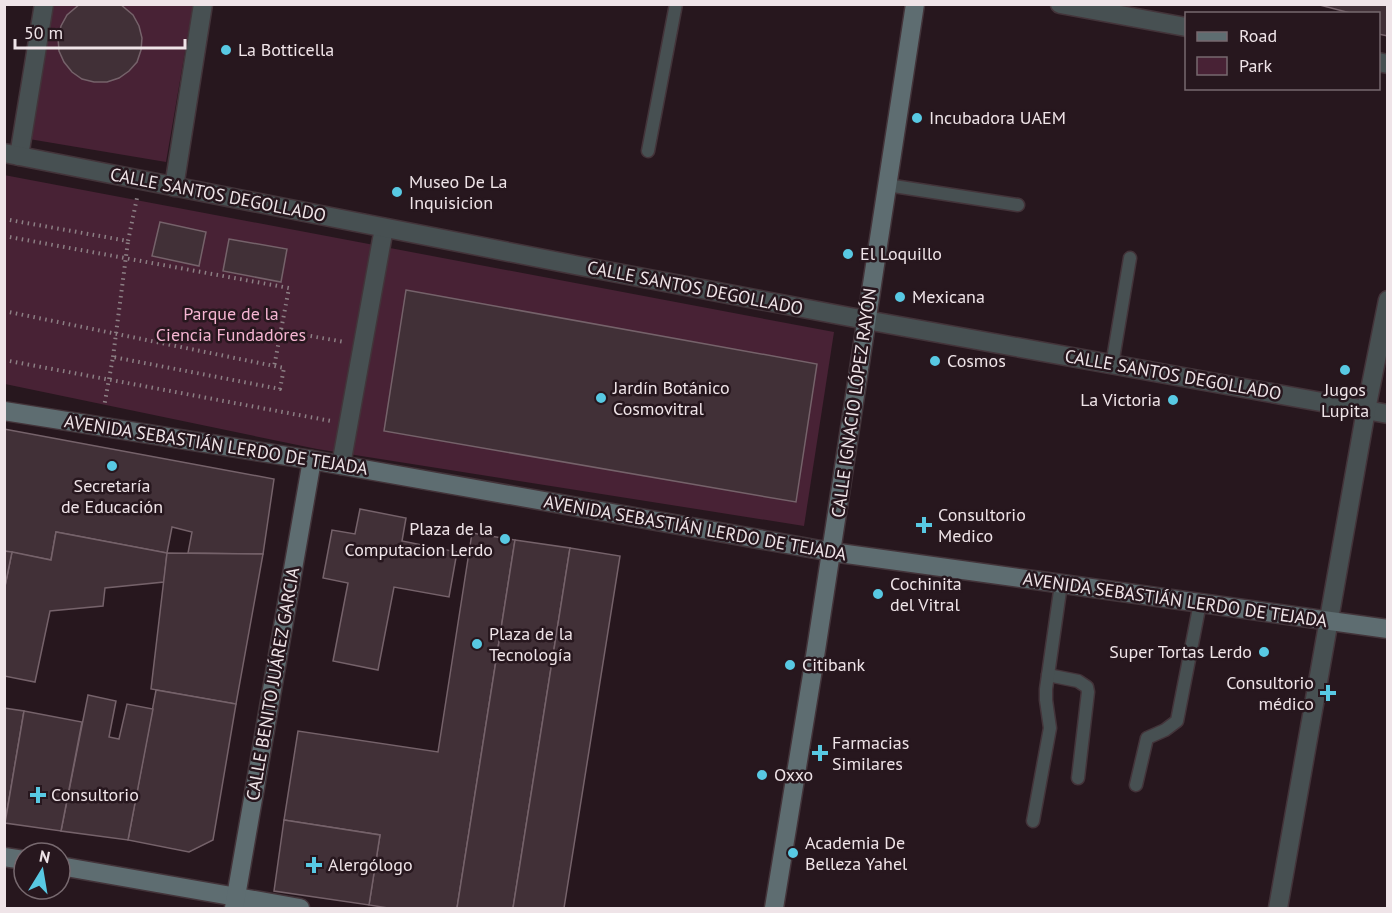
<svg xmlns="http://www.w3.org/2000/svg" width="1392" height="913" viewBox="0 0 1392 913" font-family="'PT Sans',sans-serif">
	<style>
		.green { fill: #482235 }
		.building { fill: #413037; stroke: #75626a; stroke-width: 1.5 }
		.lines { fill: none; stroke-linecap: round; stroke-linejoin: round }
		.service-casing { stroke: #43343a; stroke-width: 15 }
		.pedestrian-casing { stroke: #43343a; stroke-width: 21 }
		.minor-casing { stroke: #43343a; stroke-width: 21 }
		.secondary-casing { stroke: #43343a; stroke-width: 21 }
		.path { stroke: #8c7f84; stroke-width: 4; stroke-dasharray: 1.5 4.5; stroke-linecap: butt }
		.service { stroke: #475052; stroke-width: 12 }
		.pedestrian { stroke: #475052; stroke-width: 18 }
		.minor { stroke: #475052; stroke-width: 18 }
		.secondary { stroke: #5e6d71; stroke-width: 18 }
		.path-bridge { stroke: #8c7f84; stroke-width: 4; stroke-dasharray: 1.5 4.5; stroke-linecap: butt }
		.poi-dot { fill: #58c9e3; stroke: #27171e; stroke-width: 2 }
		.labels { text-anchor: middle; stroke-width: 5; stroke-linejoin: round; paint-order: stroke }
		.poi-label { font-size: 18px; fill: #efe4e8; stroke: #27171e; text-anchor: start }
		.street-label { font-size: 18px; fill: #efe4e8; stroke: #27171e }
		.park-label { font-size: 18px; fill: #f6b5d2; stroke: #27171e }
	</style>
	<rect width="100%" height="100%" fill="#27171e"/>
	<g class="green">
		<path d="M52,5H193L166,162L29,139Z"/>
		<path d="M4,175L834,332L804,526L317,449L5,384Z"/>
	</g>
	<g class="building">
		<path d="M80,4H120L133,15L139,26L142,38L141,50L137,62L129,71L119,78L107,82H94L82,79L72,72L64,62L59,51L58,38L61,26L67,15Z"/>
		<path d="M1316,4H1388V36L1378,34V14H1354Z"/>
		<path d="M160,222L206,232L199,266L152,256Z"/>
		<path d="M229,239L287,249L281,282L223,271Z"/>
		<path d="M406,290L817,364L796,502L384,431Z"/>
		<path d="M4,429L274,479L263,554L188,553L192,532L172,527L167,553L56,532L51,560L4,551Z"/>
		<path d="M360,509L406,518L402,541L457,552L449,597L394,587L378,670L333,661L348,583L323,578L332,530L355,534Z"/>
		<path d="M56,532L167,553L164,582L105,588L103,606L50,611L35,682L4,676V591L12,552L51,560Z"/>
		<path d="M472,533L515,540L457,908H388L369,905L380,835L284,820L298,731L438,752Z"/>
		<path d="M515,540L570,548L513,908H457Z"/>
		<path d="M570,548L620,556L564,908H513Z"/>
		<path d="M4,551L12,552L4,591Z"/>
		<path d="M167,553L263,554L236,704L151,689Z"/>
		<path d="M156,690L236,704L213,840L189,852L128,840Z"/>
		<path d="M88,695L116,701L109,737L119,739L127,704L153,709L128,840L61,831Z"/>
		<path d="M4,708L24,711L5,823H4Z"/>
		<path d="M24,711L82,722L61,831L5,823Z"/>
		<path d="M284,820L380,835L369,905L274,891Z"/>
	</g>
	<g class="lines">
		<defs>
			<g id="service">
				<path d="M648,151L676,4"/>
				<path d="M887,185L1018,205"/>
				<path d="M1112,365L1130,258"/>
				<path d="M1048,675L1078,681L1087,687L1088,692L1078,778"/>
				<path d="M1136,785L1147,738L1165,730L1177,721L1200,603"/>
				<path d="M1033,821L1050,728L1046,700V689L1061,584"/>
			</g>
			<g id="pedestrian">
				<path d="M19,156L44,4"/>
				<path d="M174,187L203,4"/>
				<path d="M341,465L384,228"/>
			</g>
			<g id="minor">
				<path d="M1060,4L1186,27"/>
				<path d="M1378,62L1388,64"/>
				<path d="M4,153L575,265L866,320L1388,414"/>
				<path d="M1278,908L1366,410L1388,300"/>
			</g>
			<g id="secondary">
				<path d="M4,411L312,460L832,552L1388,629"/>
				<path d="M4,857L24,860"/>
				<path d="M60,866L300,908"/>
				<path d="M234,908L312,460"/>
				<path d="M774,908L814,663L915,4"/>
			</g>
		</defs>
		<use href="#service" class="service-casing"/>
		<use href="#pedestrian" class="pedestrian-casing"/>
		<use href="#minor" class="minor-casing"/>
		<use href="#secondary" class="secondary-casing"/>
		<g class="path">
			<path d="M4,219L128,241L137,198"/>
			<path d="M4,236L289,288L274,367"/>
			<path d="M4,311L284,368L280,389L113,357L104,407"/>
			<path d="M281,331L345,342"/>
			<path d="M4,360L331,421"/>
		</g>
		<use href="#service" class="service"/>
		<use href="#pedestrian" class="pedestrian"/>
		<use href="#minor" class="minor"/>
		<use href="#secondary" class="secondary"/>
		<path class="path-bridge" d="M113,357L128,241"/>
	</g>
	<g class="poi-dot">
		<circle cx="226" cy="50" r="6"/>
		<circle cx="917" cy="118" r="6"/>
		<circle cx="397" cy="192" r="6"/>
		<circle cx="848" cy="254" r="6"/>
		<circle cx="900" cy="297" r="6"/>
		<circle cx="935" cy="361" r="6"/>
		<circle cx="1345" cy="370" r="6"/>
		<circle cx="601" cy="398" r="6"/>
		<circle cx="1173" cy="400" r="6"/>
		<circle cx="112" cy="466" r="6"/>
		<path d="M921 516h6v6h6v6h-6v6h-6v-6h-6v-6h6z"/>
		<circle cx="505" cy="539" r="6"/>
		<circle cx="878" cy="594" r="6"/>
		<circle cx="477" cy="644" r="6"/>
		<circle cx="1264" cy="652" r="6"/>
		<circle cx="790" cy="665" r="6"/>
		<path d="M1325 684h6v6h6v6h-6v6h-6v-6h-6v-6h6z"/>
		<path d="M817 744h6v6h6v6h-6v6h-6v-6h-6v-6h6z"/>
		<circle cx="762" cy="775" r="6"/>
		<path d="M35 786h6v6h6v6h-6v6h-6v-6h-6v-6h6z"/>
		<circle cx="793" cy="853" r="6"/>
		<path d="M311 856h6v6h6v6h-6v6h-6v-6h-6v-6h6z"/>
	</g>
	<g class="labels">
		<g class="poi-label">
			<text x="238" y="56">La Botticella</text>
			<text x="929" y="124">Incubadora UAEM</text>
			<text x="409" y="188">Museo De La<tspan x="409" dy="21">Inquisicion</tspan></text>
			<text x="860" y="260">El Loquillo</text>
			<text x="912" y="303">Mexicana</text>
			<text x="947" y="367">Cosmos</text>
			<text x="613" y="394">Jardín Botánico<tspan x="613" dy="21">Cosmovitral</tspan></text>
			<text x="1345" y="396" text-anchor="middle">Jugos<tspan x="1345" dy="21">Lupita</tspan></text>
			<text x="1161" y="406" text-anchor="end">La Victoria</text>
			<text x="112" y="492" text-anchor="middle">Secretaría<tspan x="112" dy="21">de Educación</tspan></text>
			<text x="938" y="521">Consultorio<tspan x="938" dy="21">Medico</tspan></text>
			<text x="493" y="535" text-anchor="end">Plaza de la<tspan x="493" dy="21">Computacion Lerdo</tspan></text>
			<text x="890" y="590">Cochinita<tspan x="890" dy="21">del Vitral</tspan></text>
			<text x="489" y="640">Plaza de la<tspan x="489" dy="21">Tecnología</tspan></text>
			<text x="1252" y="658" text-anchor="end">Super Tortas Lerdo</text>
			<text x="802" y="671">Citibank</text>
			<text x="1314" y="689" text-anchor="end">Consultorio<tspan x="1314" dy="21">médico</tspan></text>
			<text x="832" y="749">Farmacias<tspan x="832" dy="21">Similares</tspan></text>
			<text x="774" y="781">Oxxo</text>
			<text x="51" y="801">Consultorio</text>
			<text x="805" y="849">Academia De<tspan x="805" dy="21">Belleza Yahel</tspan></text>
			<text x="328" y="871">Alergólogo</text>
		</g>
		<g class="street-label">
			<text transform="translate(218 195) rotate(11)" y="6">CALLE SANTOS DEGOLLADO</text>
			<text transform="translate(695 288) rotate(11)" y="6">CALLE SANTOS DEGOLLADO</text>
			<text transform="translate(1173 375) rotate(10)" y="6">CALLE SANTOS DEGOLLADO</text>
			<text transform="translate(854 403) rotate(-82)" y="6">CALLE IGNACIO LÓPEZ RAYÓN</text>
			<text transform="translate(216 445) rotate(9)" y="6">AVENIDA SEBASTIÁN LERDO DE TEJADA</text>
			<text transform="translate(695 528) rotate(10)" y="6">AVENIDA SEBASTIÁN LERDO DE TEJADA</text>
			<text transform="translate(1175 600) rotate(8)" y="6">AVENIDA SEBASTIÁN LERDO DE TEJADA</text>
			<text transform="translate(273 684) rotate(-80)" y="6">CALLE BENITO JUÁREZ GARCIA</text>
		</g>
		<g class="park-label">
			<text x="231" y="320">Parque de la<tspan x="231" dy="21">Ciencia Fundadores</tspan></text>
		</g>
	</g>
	<rect width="1392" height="913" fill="none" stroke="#efe4e8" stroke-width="12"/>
	<rect x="1185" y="12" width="195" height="78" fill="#27171e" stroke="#77696f" stroke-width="1.5"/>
	<rect x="1197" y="32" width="30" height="9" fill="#5e6d71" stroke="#77696f" stroke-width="1.5"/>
	<text x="1239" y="42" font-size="18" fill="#efe4e8">Road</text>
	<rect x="1197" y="57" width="30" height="18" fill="#482235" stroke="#77696f" stroke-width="1.5"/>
	<text x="1239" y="72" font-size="18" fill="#efe4e8">Park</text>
	<g transform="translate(42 871) rotate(11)"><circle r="28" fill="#27171e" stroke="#77696f" stroke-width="1.5"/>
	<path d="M0-4.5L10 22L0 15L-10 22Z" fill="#58c9e3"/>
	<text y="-9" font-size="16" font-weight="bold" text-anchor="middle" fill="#efe4e8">N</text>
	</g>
	<path d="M15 39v9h170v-9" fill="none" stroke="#efe4e8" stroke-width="3"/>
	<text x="24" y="39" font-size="18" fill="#efe4e8" stroke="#27171e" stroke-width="4.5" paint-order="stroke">50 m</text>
</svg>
